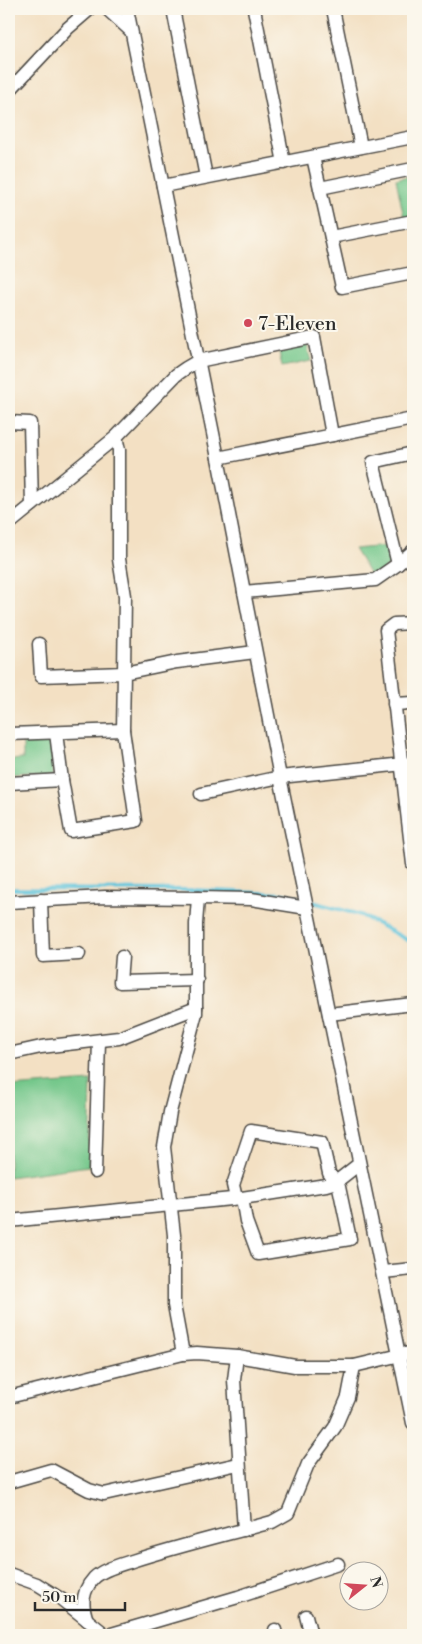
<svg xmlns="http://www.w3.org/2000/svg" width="422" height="1644" viewBox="0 0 422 1644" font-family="'Libre Bodoni',serif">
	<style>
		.green { fill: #74c78b; stroke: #50795b }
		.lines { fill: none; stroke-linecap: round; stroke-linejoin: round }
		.stream { stroke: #5cc2da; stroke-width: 4 }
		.minor-casing { stroke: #494642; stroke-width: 15 }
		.minor { stroke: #fff; stroke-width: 12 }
		.poi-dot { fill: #d1495b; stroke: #fbf7ec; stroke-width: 2 }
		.labels { text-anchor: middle; stroke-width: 4; stroke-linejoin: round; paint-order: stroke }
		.poi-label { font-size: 20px; fill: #2b2b2b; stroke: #fbf7ec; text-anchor: start }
	</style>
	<rect width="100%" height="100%" fill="#fbf7ec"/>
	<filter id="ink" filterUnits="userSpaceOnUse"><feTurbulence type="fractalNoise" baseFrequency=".02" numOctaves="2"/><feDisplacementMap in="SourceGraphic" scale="10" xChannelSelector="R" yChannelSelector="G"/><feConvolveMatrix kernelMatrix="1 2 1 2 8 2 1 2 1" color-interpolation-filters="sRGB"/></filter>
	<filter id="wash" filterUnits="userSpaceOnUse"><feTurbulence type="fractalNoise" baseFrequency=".0096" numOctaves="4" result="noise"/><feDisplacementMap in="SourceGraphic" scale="20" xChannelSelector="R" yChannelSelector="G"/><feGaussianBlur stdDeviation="1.12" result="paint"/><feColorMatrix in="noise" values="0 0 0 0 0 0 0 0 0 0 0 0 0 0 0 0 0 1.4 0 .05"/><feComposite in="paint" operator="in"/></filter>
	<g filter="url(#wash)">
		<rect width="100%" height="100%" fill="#f3e0c3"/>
		<g class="green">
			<path d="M413,175V217L404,218L396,179Z"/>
			<path d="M307,345L311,361L282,367L279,352Z"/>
			<path d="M385,546L390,565L372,578L354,549Z"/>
			<path d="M51,741L53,776L9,778V760L23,759V742Z"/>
			<path d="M91,1081L89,1166L9,1177V1087Z"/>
		</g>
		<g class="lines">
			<g class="stream">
				<path d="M9,889L194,890L284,894L302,899"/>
				<path d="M309,901L361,915L413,943"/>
			</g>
		</g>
	</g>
	<g filter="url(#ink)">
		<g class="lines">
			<defs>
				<g id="minor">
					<path d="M107,9L131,31"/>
					<path d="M127,9L218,458L280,777L413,1423"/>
					<path d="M173,9L206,177"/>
					<path d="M254,9L284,163"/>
					<path d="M333,9L361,147"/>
					<path d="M9,91L68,28L90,9"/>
					<path d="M313,157L342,287L413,273"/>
					<path d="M163,186L413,137"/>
					<path d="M320,188L413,169"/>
					<path d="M331,237L413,221"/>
					<path d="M9,422L30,423L32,505"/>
					<path d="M218,458L413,419"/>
					<path d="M9,524L116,437L176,375L186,368L198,361L314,337L332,435"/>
					<path d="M398,564L373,462L413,453"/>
					<path d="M244,592L375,580L398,564L413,551"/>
					<path d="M413,623L394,624L386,630L413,864"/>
					<path d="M39,644L41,676L124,673L125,596L119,559V450L116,437"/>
					<path d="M394,704L413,703"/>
					<path d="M9,734L123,730L124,673L177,662L255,652"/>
					<path d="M62,780L71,831L136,821L123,730"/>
					<path d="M9,783L62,780L56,733"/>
					<path d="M201,794L280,777L413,763"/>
					<path d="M41,900L43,956L79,954"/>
					<path d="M9,902L105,897L198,898L251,899L307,908"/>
					<path d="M122,957L120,982L197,980"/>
					<path d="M329,1014L413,1004"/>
					<path d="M9,1054L41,1047L119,1038L196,1008"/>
					<path d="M95,1172L99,1041"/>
					<path d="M236,1198L233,1185L251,1131L322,1142L329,1173L339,1187L350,1239L258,1254L246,1221L242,1198"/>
					<path d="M9,1221L242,1198L326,1185L336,1182L359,1164"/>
					<path d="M383,1272L413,1269"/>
					<path d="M183,1354L174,1305V1235L164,1147L170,1112L196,1013V924L198,898"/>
					<path d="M237,1356L234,1380L244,1530"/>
					<path d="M9,1397L183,1354L197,1353L237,1356L295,1366H354L413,1352"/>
					<path d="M9,1482L51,1470L89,1490L104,1494L238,1464"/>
					<path d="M9,1574L37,1584L61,1599L106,1635"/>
					<path d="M306,1616L311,1635"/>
					<path d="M87,1620C81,1604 82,1591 94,1578C103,1569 120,1565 132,1561C178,1546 225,1535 272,1522L288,1513L308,1464L335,1427L348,1397L354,1366"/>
					<path d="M275,1630L276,1635"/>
					<path d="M108,1635L238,1597L338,1564"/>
				</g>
			</defs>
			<use href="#minor" class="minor-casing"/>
			<use href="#minor" class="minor"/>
		</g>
	</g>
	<circle class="poi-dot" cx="248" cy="323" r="5"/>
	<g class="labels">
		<g class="poi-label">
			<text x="258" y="330">7-Eleven</text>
		</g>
	</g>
	<rect width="422" height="1644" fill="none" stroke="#fbf7ec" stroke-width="30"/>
	<g transform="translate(364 1586) rotate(73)"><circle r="24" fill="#fbf7ec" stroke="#a8a59f"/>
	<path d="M0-4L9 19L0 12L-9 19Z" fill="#d1495b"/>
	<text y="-8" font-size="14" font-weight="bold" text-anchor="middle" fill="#2b2b2b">N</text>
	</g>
	<path d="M35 1602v8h90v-8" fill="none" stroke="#2b2b2b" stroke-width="2.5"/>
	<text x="42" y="1602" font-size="15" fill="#2b2b2b" stroke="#fbf7ec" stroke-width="4" paint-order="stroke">50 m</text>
</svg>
